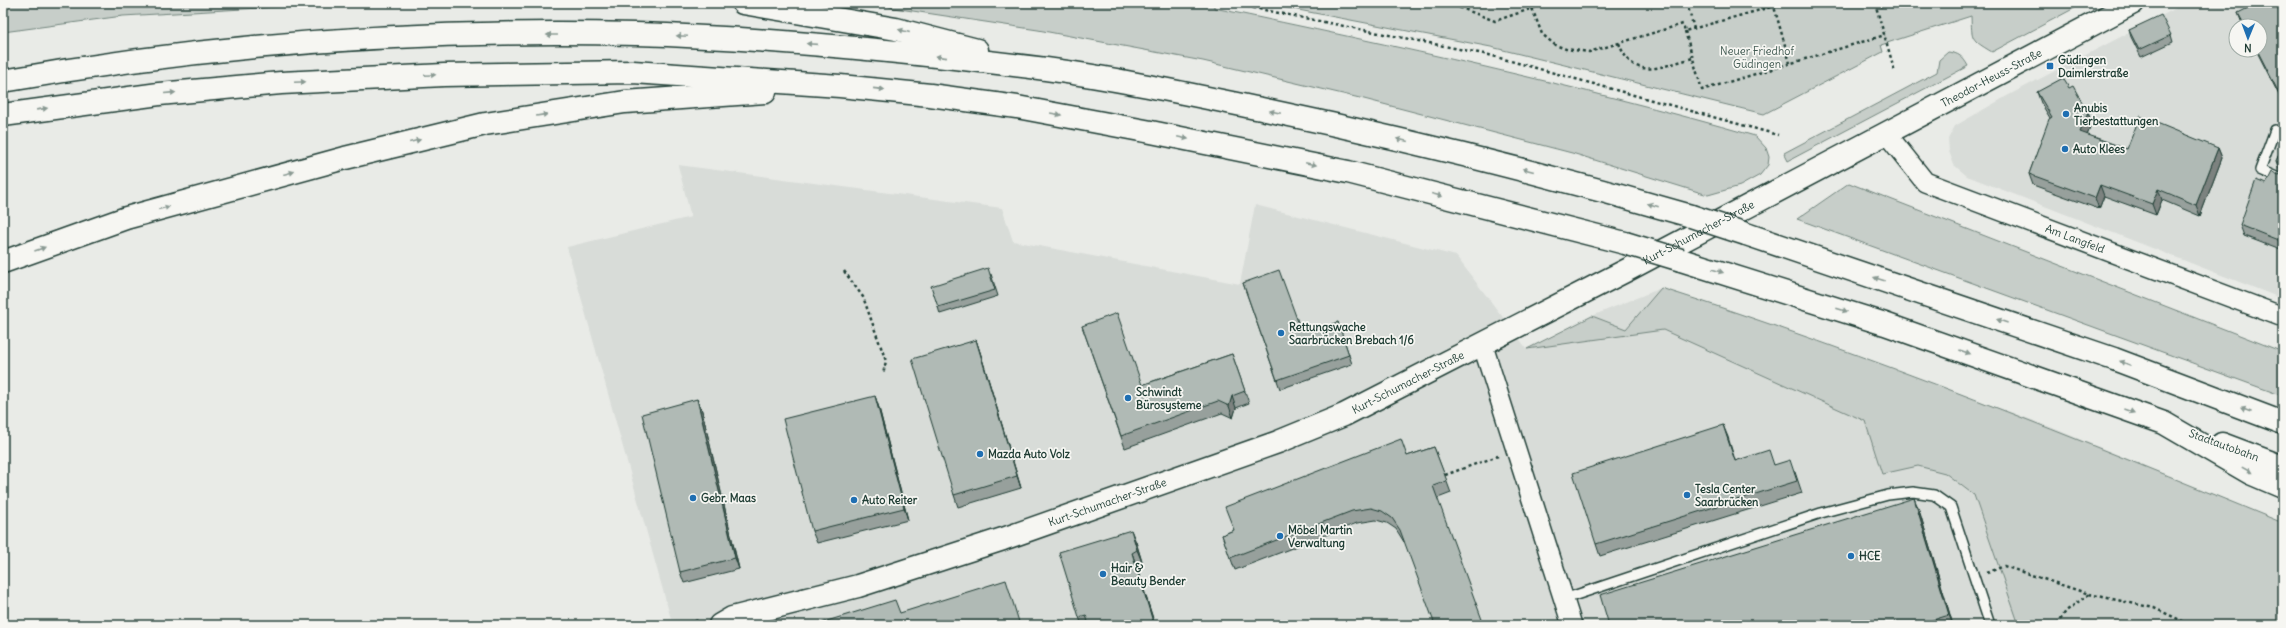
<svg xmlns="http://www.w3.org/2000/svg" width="2286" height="628" viewBox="0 0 2286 628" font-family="Delius,sans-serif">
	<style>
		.built { fill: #d8dcd8; fill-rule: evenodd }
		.green { fill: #c7cec9; stroke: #73867e }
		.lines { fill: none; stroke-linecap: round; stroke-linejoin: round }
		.service-casing { stroke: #1f3d34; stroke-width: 12 }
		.minor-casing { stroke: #1f3d34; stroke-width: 22 }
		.tertiary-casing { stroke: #1f3d34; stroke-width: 25 }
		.motorway-casing { stroke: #1f3d34; stroke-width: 25 }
		.path { stroke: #1f3d34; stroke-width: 2.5; stroke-dasharray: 3 3; stroke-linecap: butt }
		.service { stroke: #f6f6f2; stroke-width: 9 }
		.minor { stroke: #f6f6f2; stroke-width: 19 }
		.tertiary { stroke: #f6f6f2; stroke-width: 22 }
		.motorway { stroke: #f6f6f2; stroke-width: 22 }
		.motorway-bridge-casing { stroke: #1f3d34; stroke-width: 25; stroke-linecap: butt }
		.motorway-bridge { stroke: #f6f6f2; stroke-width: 22 }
		.wall { fill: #97a09c; stroke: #1f3d34 }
		.shaded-wall { fill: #7b827f; stroke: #1f3d34 }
		.building { fill: #b0bab5; stroke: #1f3d34 }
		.oneway { fill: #8a9a93 }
		.poi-dot { fill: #1f6fb2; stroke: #f6f6f2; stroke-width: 1.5 }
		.labels { text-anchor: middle; stroke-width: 3.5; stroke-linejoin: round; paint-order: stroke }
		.park-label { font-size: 11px; fill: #415a52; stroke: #f6f6f2 }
		.poi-label { font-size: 11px; font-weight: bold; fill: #1f3d34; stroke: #f6f6f2; text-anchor: start }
		.street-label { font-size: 11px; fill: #1f3d34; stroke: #f6f6f2 }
	</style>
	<rect width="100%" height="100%" fill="#e9ebe7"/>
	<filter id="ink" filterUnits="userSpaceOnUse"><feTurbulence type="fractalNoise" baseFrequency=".025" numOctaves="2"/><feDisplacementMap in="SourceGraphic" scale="8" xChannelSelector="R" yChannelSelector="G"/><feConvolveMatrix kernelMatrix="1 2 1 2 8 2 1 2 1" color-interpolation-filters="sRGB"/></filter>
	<g filter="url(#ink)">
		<g class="built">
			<path d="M2186,3H2283V299L1967,176L1954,165L1949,151L1948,139L1955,126L2007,96ZM2236,26H2260V50H2236Z"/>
			<path d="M678,165L1002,208L1013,241L1240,284L1255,205L1456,256L1527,349L1592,316L1661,288L1730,310L2043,424L2283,523V625H695L671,619L567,247L691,217Z"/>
		</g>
		<g class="green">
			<path d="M3,3H541H346L123,16L3,32Z"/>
			<path d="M879,3H1214V8C1396,46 1577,85 1755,136L1766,148L1769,157L1768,165L1760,175L1740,186L1708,195L1572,153L1364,99L1203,61L1038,30L893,8Z"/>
			<path d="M1262,3H2084L1992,52C1970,39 1972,39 1971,16L1887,43L1881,45L1883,52L1764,114L1491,47Z"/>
			<path d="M1948,52C1959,53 1963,57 1968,66L1788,161L1784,153L1937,72L1939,60Z"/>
			<path d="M1849,183L2283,352V396L1797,219Z"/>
			<path d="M1661,288C1872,355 2078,439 2283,523V625H2019L1974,495L1945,473L1918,466L1882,474L1865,421L1663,330L1527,349L1592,316L1626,329Z"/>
		</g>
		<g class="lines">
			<defs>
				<g id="service">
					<path d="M2275,130L2260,170L2283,180"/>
					<path d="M1564,599L1821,513L1888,495L1913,492L1934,495L1951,507L1990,625"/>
				</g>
				<g id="minor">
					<path id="s1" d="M1886,133L1925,182L2283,317"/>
					<path d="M1483,346L1572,625"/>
				</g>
				<g id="tertiary">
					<path id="s2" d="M720,625L732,618L858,586L1003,539L1278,442L1344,415L1631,268L2133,3"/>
				</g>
				<g id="motorway">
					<path d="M743,3L896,29L977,50"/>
					<path d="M3,81C211,44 424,29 636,34C773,38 910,52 1046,69C1120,79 1193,95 1266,110C1409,140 1550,175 1691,216"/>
					<path d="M3,115L159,94L281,83L444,75L633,72L840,86L930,95L1017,107L1151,132L1348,172L1625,243"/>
					<path d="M1746,234L2114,359L2283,423"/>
					<path d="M1681,260L1885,324L2164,423L2250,473L2283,487"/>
					<path d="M3,262L126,218L345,158L485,124L625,102L765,92"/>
					<path d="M2222,444L2283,467"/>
				</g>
			</defs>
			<use href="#service" class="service-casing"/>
			<use href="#minor" class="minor-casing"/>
			<use href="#tertiary" class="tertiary-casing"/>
			<use href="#motorway" class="motorway-casing"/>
			<g class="path">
				<path d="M1229,3L1489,55L1778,135"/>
				<path d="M1448,3L1495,21L1548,3"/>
				<path d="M1530,3L1542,34L1555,45L1566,49L1589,52L1683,24L1685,31L1785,3"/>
				<path d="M1687,3L1694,29"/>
				<path d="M1773,3L1790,63"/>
				<path d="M1875,3L1895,72"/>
				<path d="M1685,31L1702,90L1885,35"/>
				<path d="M1619,43C1633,83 1661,66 1693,58"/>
				<path d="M844,271L863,297L886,361L883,374"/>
				<path d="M1445,475L1498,456"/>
				<path d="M1987,573L2004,566L2089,594L2154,608L2191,625"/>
				<path d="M677,625L700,620"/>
				<path d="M2057,625L2066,611L2089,594"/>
			</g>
			<use href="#service" class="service"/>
			<use href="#minor" class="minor"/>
			<use href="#tertiary" class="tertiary"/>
			<use href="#motorway" class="motorway"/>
			<defs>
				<g id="motorway-bridge">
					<path d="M1691,216L1746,234"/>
					<path d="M1625,243L1681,260"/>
				</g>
			</defs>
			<use href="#motorway-bridge" class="motorway-bridge-casing"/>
			<use href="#motorway-bridge" class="motorway-bridge"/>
		</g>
		<g class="wall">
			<path d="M1880,3H1894L1881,7Z"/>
			<path d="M2283,3V103L2256,50H2260V26H2243L2238,13Z"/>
			<path d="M2129,30L2171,35L2173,42L2141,57L2131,37Z"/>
			<path d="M2069,88L2088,113L2092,123L2087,135L2127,149L2218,148L2222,158L2200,216L2162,200L2156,215L2104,196L2099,209L2033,185L2029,174L2050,118L2041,103L2037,92Z"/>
			<path d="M2283,146V251L2244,236L2240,225L2279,175L2282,173L2280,172L2276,161Z"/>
			<path d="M991,274L998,296L940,314L938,307Z"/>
			<path d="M1243,283L1301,330L1313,331L1338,322L1352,364L1280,389Z"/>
			<path d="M1082,326L1142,385L1232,354L1249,403L1236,408L1233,418L1222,413L1125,448Z"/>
			<path d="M976,340L980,352L1021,488L958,507L954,495Z"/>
			<path d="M875,396L879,408L908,520L817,543L812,531Z"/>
			<path d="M697,399L702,411L739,569L684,583L680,572Z"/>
			<path d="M1723,425L1735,461L1775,465L1795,472L1802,493L1600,556L1596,544Z"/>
			<path d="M1434,447L1451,493L1438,498L1404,542L1396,529L1387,523L1376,520L1357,523L1235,570L1222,535L1407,456Z"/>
			<path d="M1919,510L1953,625H1609Z"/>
			<path d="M1136,542L1142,562L1136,565L1155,625H1082L1079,617Z"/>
		</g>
		<g class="shaded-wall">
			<path d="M2088,113L2092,123L2084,143L2080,132Z"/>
			<path d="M2218,148L2222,158L2200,216L2196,205Z"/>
			<path d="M2100,185L2104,196L2099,209L2095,198Z"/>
			<path d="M2158,189L2162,200L2156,215L2152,204Z"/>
			<path d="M976,340L980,352L1021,488L1017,476Z"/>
			<path d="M875,396L879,408L908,520L904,508Z"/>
			<path d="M1232,396L1236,408L1233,418L1229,406Z"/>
			<path d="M697,399L702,411L739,569L735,558Z"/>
			<path d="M1723,425L1728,437L1739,473Z"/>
			<path d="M1914,498L1919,510L1953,625L1949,615Z"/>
			<path d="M1131,530L1136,542L1142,562L1137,550Z"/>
			<path d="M1132,553L1136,565L1155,625H1154Z"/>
		</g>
		<g class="building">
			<path d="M2258,3H2283V96L2281,97L2257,50H2260V26H2245L2238,13Z"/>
			<path d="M2161,15L2171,35L2139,50L2129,30Z"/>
			<path d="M2063,78L2069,88L2073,86L2088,113L2080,132L2127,149L2140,116L2218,148L2196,205L2158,189L2152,204L2100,185L2095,198L2029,174L2049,119L2052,117L2037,92Z"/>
			<path d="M2283,146V165L2276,161Z"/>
			<path d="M2272,172L2279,175L2283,173V242L2240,225L2256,180L2266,184Z"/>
			<path d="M988,268L995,290L938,307L931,286Z"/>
			<path d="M1279,270L1301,330L1311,326L1313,331L1338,322L1349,355L1277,380L1243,283Z"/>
			<path d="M1117,313L1142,385L1232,354L1245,391L1232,396L1229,406L1218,401L1121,436L1082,326Z"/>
			<path d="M976,340L1017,476L954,495L912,359Z"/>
			<path d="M875,396L904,508L812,531L783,419Z"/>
			<path d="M697,399L735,558L680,572L642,414Z"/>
			<path d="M1723,425L1735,461L1769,450L1774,465L1790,460L1797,481L1596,544L1573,473Z"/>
			<path d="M1401,439L1407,456L1434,447L1447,481L1433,486L1484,625H1435L1400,530L1392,518L1382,511L1371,508L1352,511L1230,558L1222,535L1234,530L1225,507Z"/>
			<path d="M1914,498L1949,615L1917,625H1609L1600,595Z"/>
			<path d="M1131,530L1137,550L1132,553L1154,625H1089L1086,615L1079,617L1059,552Z"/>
			<path d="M1006,580L1020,625H814L895,600L900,613Z"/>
		</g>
		<defs><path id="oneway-solid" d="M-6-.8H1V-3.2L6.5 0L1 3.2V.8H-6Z"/></defs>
		<g class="oneway">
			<use href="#oneway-solid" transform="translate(904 31) rotate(-165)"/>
			<use href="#oneway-solid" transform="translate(552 35) rotate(180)"/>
			<use href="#oneway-solid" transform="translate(682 36) rotate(-178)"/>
			<use href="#oneway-solid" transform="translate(812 44) rotate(-176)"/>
			<use href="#oneway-solid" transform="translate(941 57) rotate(-174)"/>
			<use href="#oneway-solid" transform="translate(430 75) rotate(-3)"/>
			<use href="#oneway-solid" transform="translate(300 82) rotate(-3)"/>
			<use href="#oneway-solid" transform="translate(879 89) rotate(6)"/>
			<use href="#oneway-solid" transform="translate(170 93) rotate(-5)"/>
			<use href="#oneway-solid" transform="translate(42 109) rotate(-8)"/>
			<use href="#oneway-solid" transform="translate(1275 112) rotate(-168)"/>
			<use href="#oneway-solid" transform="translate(1056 114) rotate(10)"/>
			<use href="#oneway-solid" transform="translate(542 115) rotate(-9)"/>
			<use href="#oneway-solid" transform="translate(1183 138) rotate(12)"/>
			<use href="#oneway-solid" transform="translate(1402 140) rotate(-166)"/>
			<use href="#oneway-solid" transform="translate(415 141) rotate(-14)"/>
			<use href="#oneway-solid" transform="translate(1311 164) rotate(12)"/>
			<use href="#oneway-solid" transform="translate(1528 170) rotate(-166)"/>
			<use href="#oneway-solid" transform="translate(289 173) rotate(-15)"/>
			<use href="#oneway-solid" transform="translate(1437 195) rotate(14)"/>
			<use href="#oneway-solid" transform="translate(1653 205) rotate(-164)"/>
			<use href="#oneway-solid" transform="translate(164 208) rotate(-15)"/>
			<use href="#oneway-solid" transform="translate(40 249) rotate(-20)"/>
			<use href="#oneway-solid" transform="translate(1718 271) rotate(17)"/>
			<use href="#oneway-solid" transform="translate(1879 279) rotate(-162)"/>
			<use href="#oneway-solid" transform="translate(1842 310) rotate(18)"/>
			<use href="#oneway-solid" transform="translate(2002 321) rotate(-161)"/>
			<use href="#oneway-solid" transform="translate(1965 352) rotate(19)"/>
			<use href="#oneway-solid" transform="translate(2125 363) rotate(-159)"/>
			<use href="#oneway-solid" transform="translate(2246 409) rotate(-159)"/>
			<use href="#oneway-solid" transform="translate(2129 411) rotate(20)"/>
			<use href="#oneway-solid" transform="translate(2247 470) rotate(29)"/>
		</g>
	</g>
	<g class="poi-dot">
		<rect x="2046" y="62" width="8" height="8" rx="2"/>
		<circle cx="2066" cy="114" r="4"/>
		<circle cx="2065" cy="149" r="4"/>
		<circle cx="1281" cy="333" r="4"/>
		<circle cx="1128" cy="398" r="4"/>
		<circle cx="980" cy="454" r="4"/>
		<circle cx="1687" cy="495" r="4"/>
		<circle cx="693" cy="498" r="4"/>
		<circle cx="854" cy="500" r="4"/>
		<circle cx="1280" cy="536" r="4"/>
		<circle cx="1851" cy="556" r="4"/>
		<circle cx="1103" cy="574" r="4"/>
	</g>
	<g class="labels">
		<g class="park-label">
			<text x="1757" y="55">Neuer Friedhof<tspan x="1757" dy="13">Güdingen</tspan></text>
		</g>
		<g class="poi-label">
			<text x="2058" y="64">Güdingen<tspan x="2058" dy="13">Daimlerstraße</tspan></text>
			<text x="2074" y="112">Anubis<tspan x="2074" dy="13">Tierbestattungen</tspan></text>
			<text x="2073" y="153">Auto Klees</text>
			<text x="1289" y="331">Rettungswache<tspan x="1289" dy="13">Saarbrücken Brebach 1/6</tspan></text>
			<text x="1136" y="396">Schwindt<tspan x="1136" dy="13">Bürosysteme</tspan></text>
			<text x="988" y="458">Mazda Auto Volz</text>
			<text x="1695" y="493">Tesla Center<tspan x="1695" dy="13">Saarbrücken</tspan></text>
			<text x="701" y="502">Gebr. Maas</text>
			<text x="862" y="504">Auto Reiter</text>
			<text x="1288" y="534">Möbel Martin<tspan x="1288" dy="13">Verwaltung</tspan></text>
			<text x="1859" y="560">HCE</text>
			<text x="1111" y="572">Hair &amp;<tspan x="1111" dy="13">Beauty Bender</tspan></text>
		</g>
		<g class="street-label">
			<text dy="4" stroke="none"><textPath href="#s2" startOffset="1389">Theodor-Heuss-Straße</textPath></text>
			<text dy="4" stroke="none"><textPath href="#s2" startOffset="1058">Kurt-Schumacher-Straße</textPath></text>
			<text dy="4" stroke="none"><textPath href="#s1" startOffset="223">Am Langfeld</textPath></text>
			<text dy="4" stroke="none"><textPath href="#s2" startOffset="731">Kurt-Schumacher-Straße</textPath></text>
			<text transform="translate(2224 445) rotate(20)" y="4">Stadtautobahn</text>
			<text dy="4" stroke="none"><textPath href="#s2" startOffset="407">Kurt-Schumacher-Straße</textPath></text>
		</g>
	</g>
	<rect width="2286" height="628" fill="none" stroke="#f6f6f2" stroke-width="16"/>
	<rect x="8" y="8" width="2270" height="612" fill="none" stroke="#1f3d34" stroke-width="1.5" filter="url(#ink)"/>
	<g transform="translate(2248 38) rotate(181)"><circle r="19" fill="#f6f6f2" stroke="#a0aca6"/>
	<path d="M0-3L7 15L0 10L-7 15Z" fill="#1f6fb2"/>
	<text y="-6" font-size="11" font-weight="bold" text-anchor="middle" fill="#1f3d34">N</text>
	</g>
</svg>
